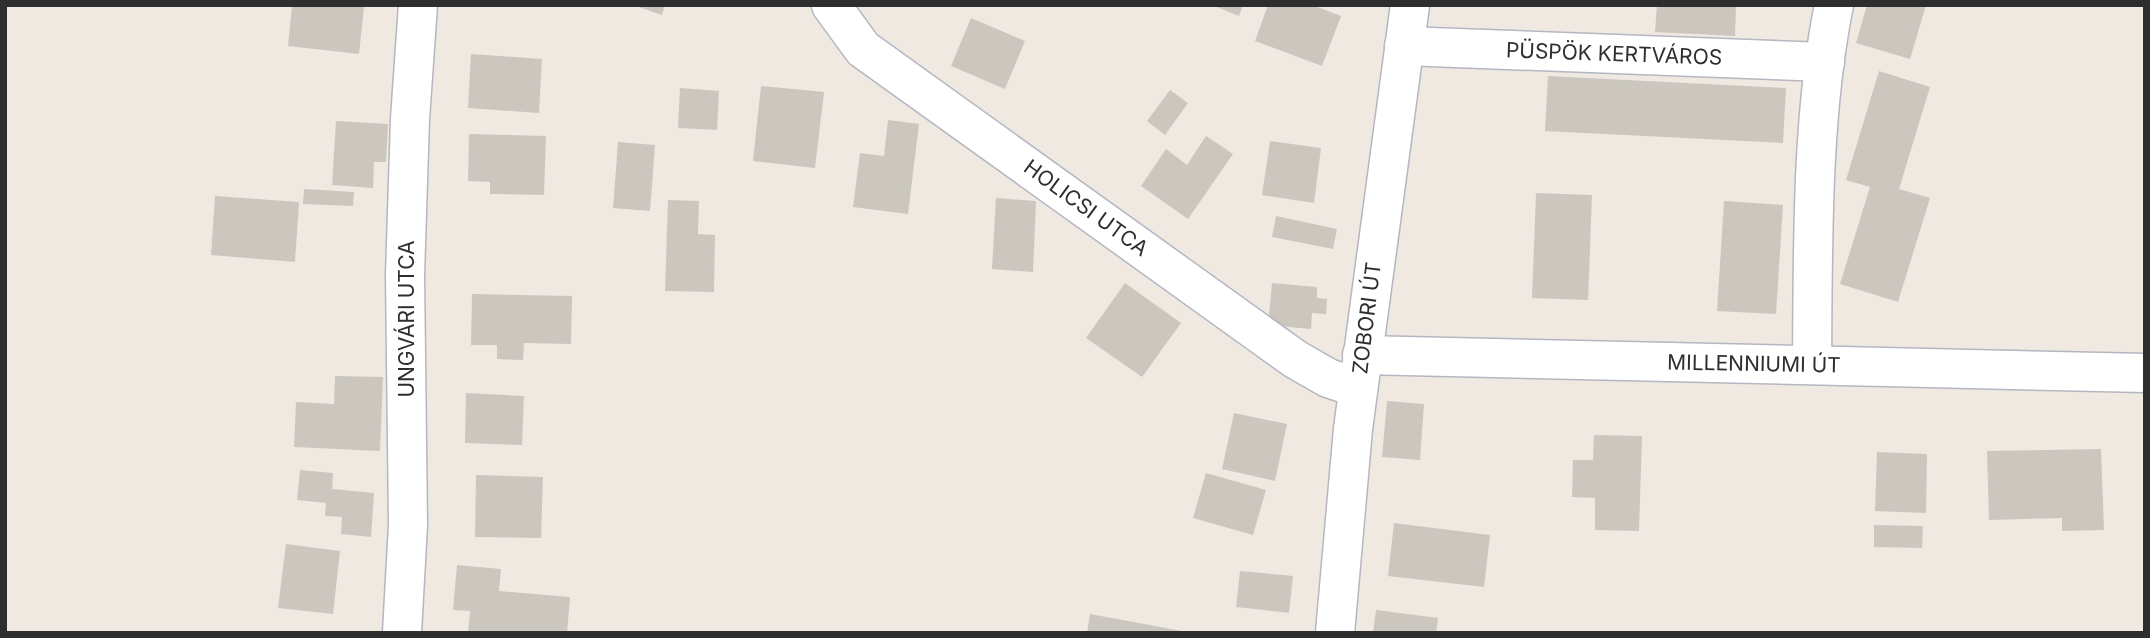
<svg xmlns="http://www.w3.org/2000/svg" width="2150" height="638" viewBox="0 0 2150 638" font-family="Inter,sans-serif">
	<style>
		.building { fill: #cbc7bf }
		.lines { fill: none; stroke-linecap: round; stroke-linejoin: round }
		.minor-casing { stroke: #b4b7c1; stroke-width: 41 }
		.minor { stroke: #fff; stroke-width: 38 }
		.labels { text-anchor: middle; stroke-width: 5; stroke-linejoin: round; paint-order: stroke }
		.street-label { font-size: 21px; fill: #2e2e2e; stroke: #fff }
	</style>
	<rect width="100%" height="100%" fill="#efe9e1"/>
	<g class="building">
		<path d="M292,5L364,7L359,54L288,46Z"/>
		<path d="M633,5H665L662,15Z"/>
		<path d="M1212,5H1243L1239,16Z"/>
		<path d="M1268,5H1312L1341,16L1322,66L1255,41Z"/>
		<path d="M1657,5H1736L1735,36L1655,32Z"/>
		<path d="M1867,5H1926L1910,59L1856,43Z"/>
		<path d="M971,18L1025,41L1005,89L951,66Z"/>
		<path d="M471,54L542,59L539,113L468,108Z"/>
		<path d="M1879,71L1930,87L1899,189L1930,198L1898,302L1840,284L1870,187L1846,180Z"/>
		<path d="M1548,76L1786,88L1783,143L1545,131Z"/>
		<path d="M761,86L824,92L815,168L753,161Z"/>
		<path d="M680,88L719,91L717,130L678,128Z"/>
		<path d="M1170,90L1188,103L1165,135L1147,121Z"/>
		<path d="M888,120L919,124L908,214L853,207L860,153L884,156Z"/>
		<path d="M336,121L388,124L386,162H374L373,188L332,185Z"/>
		<path d="M469,134L546,136L544,195L490,194V182L468,181Z"/>
		<path d="M1206,136L1233,154L1188,219L1141,186L1166,149L1187,165Z"/>
		<path d="M1270,141L1321,148L1314,203L1262,195Z"/>
		<path d="M618,142L655,145L650,211L613,208Z"/>
		<path d="M304,189L354,192L353,206L303,204Z"/>
		<path d="M1536,193L1592,195L1588,300L1532,298Z"/>
		<path d="M215,196L299,202L295,262L211,255Z"/>
		<path d="M996,198L1036,201L1033,272L992,269Z"/>
		<path d="M668,200L699,201L698,234L715,235L714,292L665,291Z"/>
		<path d="M1724,201L1783,205L1776,314L1717,311Z"/>
		<path d="M1276,216L1337,229L1333,249L1272,237Z"/>
		<path d="M1125,283L1181,323L1142,377L1086,338Z"/>
		<path d="M1272,283L1317,287V298L1327,299L1326,314L1312,313L1311,329L1268,325Z"/>
		<path d="M472,294L572,296L571,344L524,343L523,360L497,359V345H471Z"/>
		<path d="M335,376L383,377L380,451L294,447L296,402L334,404Z"/>
		<path d="M466,393L524,396L522,445L465,443Z"/>
		<path d="M1387,401L1424,404L1420,460L1382,457Z"/>
		<path d="M1234,413L1287,424L1275,481L1222,469Z"/>
		<path d="M1594,435L1642,436L1639,531L1595,530V498L1572,497L1573,460H1593Z"/>
		<path d="M2101,449L2104,530L2062,531V518L1989,520L1987,451Z"/>
		<path d="M1877,452L1927,454L1926,513L1875,511Z"/>
		<path d="M300,470L333,473L332,489L374,493L371,537L341,534L342,517L325,516L326,503L297,500Z"/>
		<path d="M1206,473L1266,490L1253,535L1193,518Z"/>
		<path d="M476,475L543,477L541,538L475,537Z"/>
		<path d="M1394,523L1490,535L1484,587L1388,576Z"/>
		<path d="M1874,525L1923,526L1922,548L1874,547Z"/>
		<path d="M286,544L340,551L333,614L278,608Z"/>
		<path d="M457,565L501,569L499,591L570,597L567,633H468L470,611L453,610Z"/>
		<path d="M1240,571L1293,576L1289,613L1236,607Z"/>
		<path d="M1376,610L1438,618L1436,633H1373Z"/>
		<path d="M1090,614L1182,631V633H1087Z"/>
	</g>
	<g class="lines">
		<defs>
			<g id="minor">
				<path d="M831,5L863,49L1295,359L1328,378L1358,388"/>
				<path d="M1404,46L1825,62"/>
				<path d="M1362,355L2145,373"/>
				<path d="M1812,365C1813,251 1811,117 1834,5"/>
				<path d="M402,633L408,525L405,275L410,119L418,5"/>
				<path d="M1335,633L1353,429L1410,5"/>
			</g>
		</defs>
		<use href="#minor" class="minor-casing"/>
		<use href="#minor" class="minor"/>
	</g>
	<g class="labels">
		<g class="street-label">
			<text transform="translate(1614 54) rotate(2)" y="7">PÜSPÖK KERTVÁROS</text>
			<text transform="translate(1086 208) rotate(36)" y="7">HOLICSI UTCA</text>
			<text transform="translate(1367 318) rotate(-83)" y="7">ZOBORI ÚT</text>
			<text transform="translate(407 319) rotate(-90)" y="7">UNGVÁRI UTCA</text>
			<text transform="translate(1754 364) rotate(1)" y="7">MILLENNIUMI ÚT</text>
		</g>
	</g>
	<rect width="2150" height="638" fill="none" stroke="#2e2e2e" stroke-width="14"/>
</svg>
